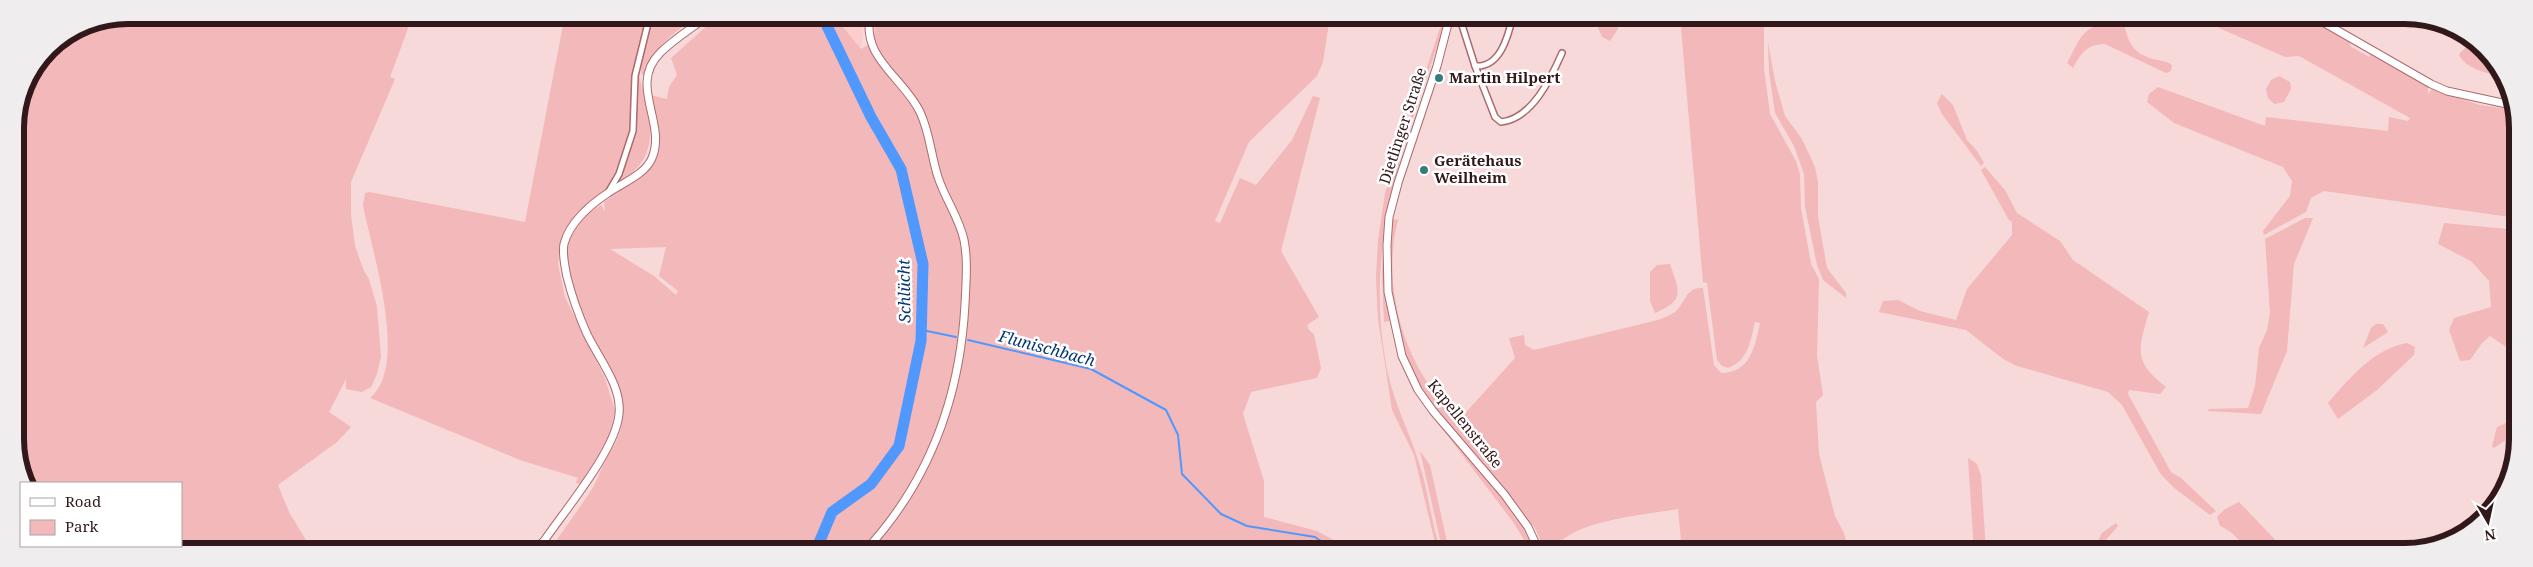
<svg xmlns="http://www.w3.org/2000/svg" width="2533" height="567" viewBox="0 0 2533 567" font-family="'Noto Serif',serif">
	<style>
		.built { fill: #fdcccd }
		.green { fill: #f3b8b9; fill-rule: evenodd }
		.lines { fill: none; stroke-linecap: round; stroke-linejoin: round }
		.stream { stroke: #5098fe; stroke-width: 2 }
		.river { stroke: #5098fe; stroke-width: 11 }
		.street-casing { stroke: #ac6b6d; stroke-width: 8 }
		.secondary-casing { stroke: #ac6b6d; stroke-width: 9 }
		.street { stroke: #fff; stroke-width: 5 }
		.secondary { stroke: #fff; stroke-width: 7 }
		.poi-dot { fill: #347d7f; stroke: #fff; stroke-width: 2 }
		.labels { text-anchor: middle; stroke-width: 5; stroke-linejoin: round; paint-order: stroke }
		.poi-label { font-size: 15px; font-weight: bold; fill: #32181a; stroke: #fff; text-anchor: start }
		.street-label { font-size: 15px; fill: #32181a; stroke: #fff }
		.water-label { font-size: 16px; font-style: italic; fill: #043675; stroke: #fff }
		.rim { fill: none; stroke: #32181a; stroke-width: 6 }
	</style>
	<rect width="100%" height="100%" fill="#f7d9d9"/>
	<path class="built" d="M844,16H865L861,49L842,26Z"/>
	<g class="green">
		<path d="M128,15H413L390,77L395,79L351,182V214L355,246L364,271L369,279L377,307L381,357L377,374L371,387L362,392L346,389V379L329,412L351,427L337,442L278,485L289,512L312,550H106L98,546H181V483H29L17,462L15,121L26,78L48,48L85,23Z"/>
		<path d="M565,15H647L632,75L631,127L623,158L611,185L578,213L564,234L560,247L558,264L565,297L604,376L615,410L610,437L580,484L576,483L578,478L520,460L370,398C410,365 371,249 363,205L365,193L369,192L525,222Z"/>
		<path d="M653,15L697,16C674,33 653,47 645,76L642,75C638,57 648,34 653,15Z"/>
		<path d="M718,16H844L842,26L861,49L873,42L877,16H1330L1323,62L1317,76L1249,142L1215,221L1220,223L1240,178L1256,185L1292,140L1313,96L1320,98L1281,251L1319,317L1307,325L1309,330L1314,334L1321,368L1317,378L1251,392L1243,414L1264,481V517L1317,531L1354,551L546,550L553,545C566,526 580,508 592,489C598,479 601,468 607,458C614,446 621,435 622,420C624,355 514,254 601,205L605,211L604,202C658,163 668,165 650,95L667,99L669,87L677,75L671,58ZM666,247L659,276L678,291L676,295L654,276L610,249Z"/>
		<path d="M1444,16H1446L1441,35C1402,151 1362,249 1388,374C1395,406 1411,435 1420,466C1429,494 1431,523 1441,551H1437L1414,455L1392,410L1378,319L1376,278L1378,240L1385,193Z"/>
		<path d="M1593,16H1618V29L1610,41L1602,37Z"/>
		<path d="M1680,16L1764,17V69L1770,114L1796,161L1800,174L1801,208L1811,264L1819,279L1817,356L1823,395L1816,402L1819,454L1835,516L1844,533L1849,551H1682L1678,509C1650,514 1564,521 1555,551H1545L1535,528L1419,387L1405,353L1396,320L1391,287L1390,242L1393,219L1398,220C1384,275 1397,338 1429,385C1437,397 1450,408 1460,419L1515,358L1509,338L1524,335L1525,345L1534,350L1658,320C1663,318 1672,315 1676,311C1686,301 1686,287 1703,288L1714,365L1721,373C1750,373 1755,347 1760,323L1755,322C1751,340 1748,361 1728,368L1722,366L1717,360L1707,283L1703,282Z"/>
		<path d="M2107,17H2123C2127,41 2131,54 2157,60C2163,61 2167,61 2172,65L2171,71L2166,73L2105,44C2087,44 2081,53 2073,68L2067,63C2073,53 2078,38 2087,31C2095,24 2102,26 2107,17Z"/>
		<path d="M2194,17H2306L2350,43V46L2369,57L2371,54L2428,87V94L2432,89L2480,105L2516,110V345L2512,351L2490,336L2482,343L2470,360L2460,361L2449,330L2454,318L2491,307L2489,281L2471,261L2438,244L2444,223L2507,229L2510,217L2324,191L2311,198L2306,212L2264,235L2263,231L2290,196L2292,181L2283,167L2174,123L2147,102L2149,94L2158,87L2265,126L2266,117L2388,131L2389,117L2408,121L2410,118L2299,56L2285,57Z"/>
		<path d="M1768,42L1775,81L1785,116L1802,139L1815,167L1818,182V217L1827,268L1846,293V298L1823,280L1817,265L1805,207L1804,174L1794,146L1775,113L1769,72Z"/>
		<path d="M2480,45L2485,48L2500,76C2486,73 2464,68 2459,54L2465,48Z"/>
		<path d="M638,72C651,121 665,154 616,186L626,164L635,131Z"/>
		<path d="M2279,76L2290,82L2291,89L2284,102L2274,104L2268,98L2266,89L2271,80Z"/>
		<path d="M1942,94L1953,105L1967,140L1977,151L1984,163L1981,166L1942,114L1937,103Z"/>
		<path d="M1985,167L2005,190L2017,213L2060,241L2073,260L2149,312C2138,350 2133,361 2166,387L2160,394L2129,390L2128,394L2171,472L2181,478L2216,511L2210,515L2173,487L2160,473L2122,405L2108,392L2017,366L2003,359L1966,330L1879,312L1883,301L1898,300L1920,311L1956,320L1967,289L2012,235V222L2009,220L1981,170Z"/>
		<path d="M2305,218H2313L2294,264L2287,351L2261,414L2208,411L2209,409L2248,408L2255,386L2259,348L2267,330L2270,313L2265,239Z"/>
		<path d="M1383,253L1390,321L1384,322L1382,276Z"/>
		<path d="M1670,264C1679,291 1686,300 1655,313L1650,301V272L1657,265Z"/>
		<path d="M2376,324H2383L2388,332L2363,348L2371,328Z"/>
		<path d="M2407,343L2415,347L2414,355L2377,390L2338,419L2328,403C2349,379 2373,349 2407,343Z"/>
		<path d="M1429,411C1466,453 1514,500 1537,551H1531L1513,522Z"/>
		<path d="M2506,423L2514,427L2508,439L2494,448L2492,446L2497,427Z"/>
		<path d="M2516,433V461L2510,471L2511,449Z"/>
		<path d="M1420,451L1430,465L1449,551H1444L1440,539Z"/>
		<path d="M1968,458L1977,464L1981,475L1986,551H1974Z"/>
		<path d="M2239,502L2287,552H2246C2240,539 2233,532 2220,526L2217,517L2225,509Z"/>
		<path d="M2116,523L2118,526L2097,550L2093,551L2102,533Z"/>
	</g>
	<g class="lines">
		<g class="stream">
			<path d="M922,330L956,337"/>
			<path d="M968,340L1091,369L1166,410L1178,435L1182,474L1221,514L1247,526L1315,537L1335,551"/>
		</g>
		<path class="river" d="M816,550L832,512L871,484L899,446L921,341L923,264L901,169L871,117L827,26L829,16"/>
		<defs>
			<g id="street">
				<path d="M1457,16L1461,22L1475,66C1500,68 1508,37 1513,16"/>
				<path d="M1475,66L1495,117L1501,122C1532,119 1551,78 1562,53"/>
				<path d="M609,191L619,174L633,131L635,76L650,15"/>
			</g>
			<g id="secondary">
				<path d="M1450,16L1437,66L1398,183L1389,217L1387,245L1388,292L1402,356L1418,390L1433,411L1504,494L1528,527L1539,551"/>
				<path d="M2314,17L2431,84L2447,91L2516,106"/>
				<path d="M533,550L544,541C565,510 616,450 619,414C622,386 599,359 587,334C579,316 572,297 567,277C565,267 562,254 564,244C569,223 591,204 608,193C622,183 645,175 652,158C667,123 628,85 660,53C674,39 692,28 708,16"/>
				<path d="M865,551C930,481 960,398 965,304C966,283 968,260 964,240C959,217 945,199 938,177C931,156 930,133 920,112C903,77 862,59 870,16"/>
			</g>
		</defs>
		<use href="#street" class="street-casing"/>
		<use href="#secondary" class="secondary-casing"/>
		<use href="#street" class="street"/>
		<use href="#secondary" class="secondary"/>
	</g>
	<g class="poi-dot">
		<circle cx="1439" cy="78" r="5"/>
		<circle cx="1424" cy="170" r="5"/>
	</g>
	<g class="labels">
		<g class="poi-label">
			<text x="1449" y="83">Martin Hilpert</text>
			<text x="1434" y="166">Gerätehaus<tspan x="1434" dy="17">Weilheim</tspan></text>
		</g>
		<g class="street-label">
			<text transform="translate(1403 126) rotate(-72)" y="5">Dietlinger Straße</text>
			<text transform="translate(1465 424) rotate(51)" y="5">Kapellenstraße</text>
		</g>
		<g class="water-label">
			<text transform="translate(904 291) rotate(-91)" y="6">Schlücht</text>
			<text transform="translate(1047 348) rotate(15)" y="6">Flunischbach</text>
		</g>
	</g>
	<path d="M0 0H2533V567H0ZM128 24H2405A104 104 0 0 1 2509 128V439A104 104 0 0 1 2405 543H128A104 104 0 0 1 24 439V128A104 104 0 0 1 128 24Z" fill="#efeded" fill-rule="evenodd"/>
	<path class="rim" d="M128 24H2405A104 104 0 0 1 2509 128V439A104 104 0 0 1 2405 543H128A104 104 0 0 1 24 439V128A104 104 0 0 1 128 24Z"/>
	<rect x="20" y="482" width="162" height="65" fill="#ffffff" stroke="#ada3a3"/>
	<rect x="30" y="498" width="25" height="8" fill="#ffffff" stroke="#ada3a3"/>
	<text x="65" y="507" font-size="15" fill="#32181a">Road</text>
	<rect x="30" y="520" width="25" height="15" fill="#f3b8b9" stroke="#ada3a3"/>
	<text x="65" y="532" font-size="15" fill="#32181a">Park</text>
	<g transform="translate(2488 522) rotate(171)" stroke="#ffffff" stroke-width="4" paint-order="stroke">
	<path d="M0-4L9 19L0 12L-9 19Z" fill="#32181a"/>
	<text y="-8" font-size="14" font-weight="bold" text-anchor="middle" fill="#32181a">N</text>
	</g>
</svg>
